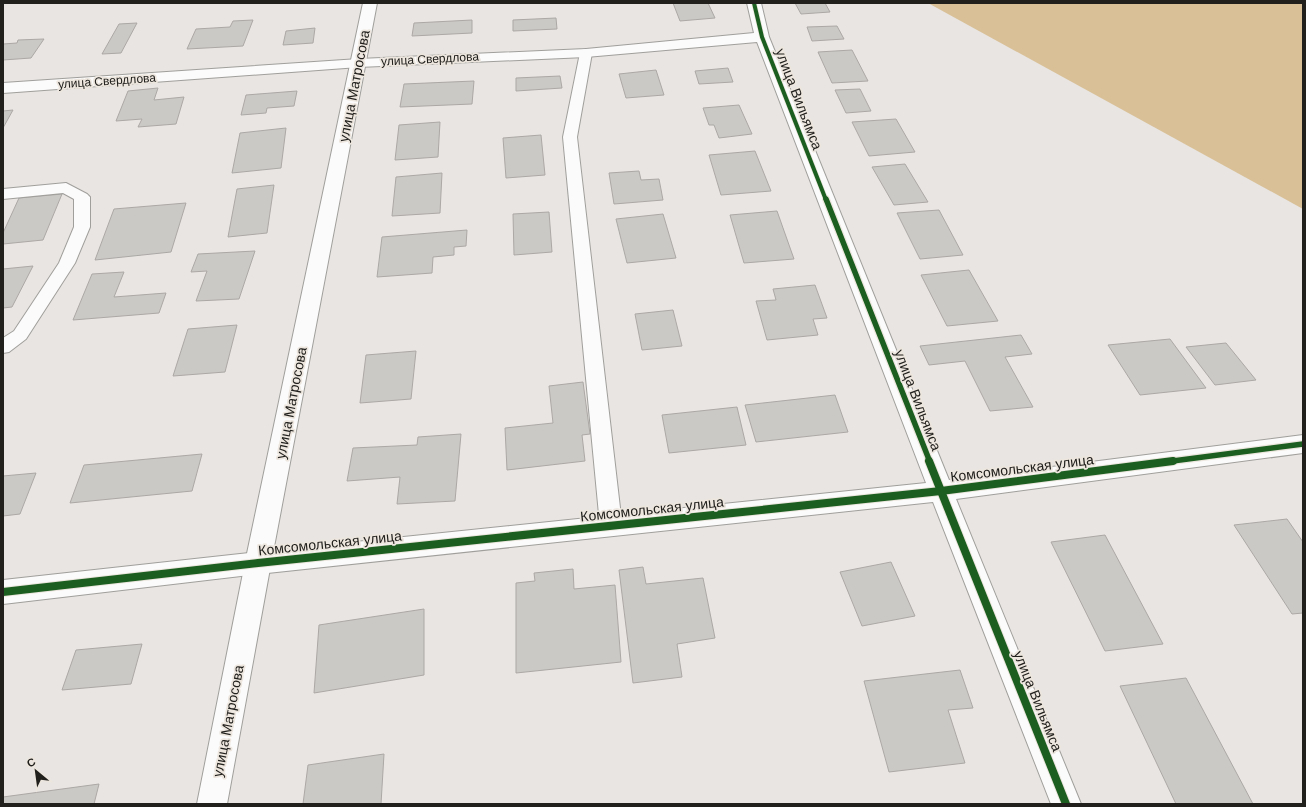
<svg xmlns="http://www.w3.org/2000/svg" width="1306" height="807" viewBox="0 0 1306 807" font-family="Arial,sans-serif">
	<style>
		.forest { fill: #d9c097 }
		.building { fill: #cbc9c6; stroke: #aba8a6 }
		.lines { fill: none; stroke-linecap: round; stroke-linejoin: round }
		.lane-casing { stroke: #a09f9c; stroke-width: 2 }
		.street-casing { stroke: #a09f9c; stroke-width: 2 }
		.secondary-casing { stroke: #a09f9c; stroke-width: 2 }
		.lane { fill: #fcfbfb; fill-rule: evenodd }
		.street { fill: #fcfbfb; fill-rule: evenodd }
		.secondary { fill: #fcfbfb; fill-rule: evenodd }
		.cycleway-far2-casing { stroke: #ece6de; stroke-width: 5.5 }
		.cycleway-far1-casing { stroke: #ece6de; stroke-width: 8 }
		.cycleway-casing { stroke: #ece6de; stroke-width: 10 }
		.cycleway-far2 { stroke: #1b5e20; stroke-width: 4 }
		.cycleway-far1 { stroke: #1b5e20; stroke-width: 5.5 }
		.cycleway { stroke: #1b5e20; stroke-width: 8 }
		.labels { text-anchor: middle; stroke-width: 3.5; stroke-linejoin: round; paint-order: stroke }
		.far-street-label { font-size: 12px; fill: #22201d; stroke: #ece6de }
		.street-label { font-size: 14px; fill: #22201d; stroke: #ece6de }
	</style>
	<rect width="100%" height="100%" fill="#e8e5e2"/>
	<path class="forest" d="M928,3H1303V209Z"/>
	<g class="building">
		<path d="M673,3H708L715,18L680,21Z"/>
		<path d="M795,3H825L830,12L801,14Z"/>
		<path d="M556,18L557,29L513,31V20Z"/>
		<path d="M253,20L243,46L187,49L196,29L230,27L233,21Z"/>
		<path d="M472,20V33L412,36L414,23Z"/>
		<path d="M137,23L121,53L102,54L119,24Z"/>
		<path d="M837,26L844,39L812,41L807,27Z"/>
		<path d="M315,28L313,43L283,45L286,31Z"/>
		<path d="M44,39L31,58L3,60V44L17,43L18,40Z"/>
		<path d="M852,50L868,81L832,83L818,52Z"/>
		<path d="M728,68L733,82L699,84L695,71Z"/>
		<path d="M656,70L664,95L626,98L619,74Z"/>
		<path d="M560,76L562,88L516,91V78Z"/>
		<path d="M474,81L472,104L400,107L404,84Z"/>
		<path d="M158,88L154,100L184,97L176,124L138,127L142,119L116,121L128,91Z"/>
		<path d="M860,89L871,111L846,113L835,90Z"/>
		<path d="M297,91L294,106L267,108L266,113L241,115L246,95Z"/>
		<path d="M739,105L752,134L719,138L714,125H709L703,108Z"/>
		<path d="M13,110L3,128V111Z"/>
		<path d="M896,119L915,152L869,156L852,122Z"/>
		<path d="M440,122L438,157L395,160L399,125Z"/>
		<path d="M286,128L281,168L232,173L240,133Z"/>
		<path d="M541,135L545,175L506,178L503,138Z"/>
		<path d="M755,151L771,191L721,195L709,155Z"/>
		<path d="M905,164L928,202L894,205L872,167Z"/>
		<path d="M639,171L641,180L659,179L663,200L614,204L609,173Z"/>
		<path d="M442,173L440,213L392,216L396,177Z"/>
		<path d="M274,185L267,233L228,237L237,189Z"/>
		<path d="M62,194L43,240L3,244V233L19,198Z"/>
		<path d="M186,203L171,252L95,260L114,209Z"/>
		<path d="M939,210L963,255L920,259L897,213Z"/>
		<path d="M777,211L794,259L744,263L730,215Z"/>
		<path d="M549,212L552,252L514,255L513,214Z"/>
		<path d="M663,214L676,258L627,263L616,219Z"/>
		<path d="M467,230L466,246L454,247V255L433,257L432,273L377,277L382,237Z"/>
		<path d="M255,251L239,299L196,301L207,271L191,272L198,254Z"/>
		<path d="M33,266L12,307L3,308V269Z"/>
		<path d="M969,270L998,321L947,326L921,275Z"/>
		<path d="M124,272L114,297L166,293L159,313L73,320L92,274Z"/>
		<path d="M815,285L827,318L813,319L818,335L767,340L756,301L776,300L773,289Z"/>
		<path d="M673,310L682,346L642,350L635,314Z"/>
		<path d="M237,325L225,372L173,376L188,329Z"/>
		<path d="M1021,335L1032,354L1005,357L1033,407L990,411L965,361L929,365L920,346Z"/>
		<path d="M1170,339L1206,388L1140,395L1108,345Z"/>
		<path d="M1226,343L1256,380L1215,385L1186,347Z"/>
		<path d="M416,351L411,399L360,403L366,355Z"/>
		<path d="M583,382L590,434L582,435L585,461L507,470L505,428L553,423L549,386Z"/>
		<path d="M835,395L848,432L756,442L745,405Z"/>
		<path d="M737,407L746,445L669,453L662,415Z"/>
		<path d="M461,434L455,501L397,504L400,477L347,481L353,448L417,445L418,437Z"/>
		<path d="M202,454L192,491L70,503L84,465Z"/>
		<path d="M36,473L20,514L3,516V476Z"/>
		<path d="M1287,519L1303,542V613L1292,614L1234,525Z"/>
		<path d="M1105,535L1163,644L1105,651L1051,542Z"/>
		<path d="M891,562L915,616L862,626L840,572Z"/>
		<path d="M643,567L646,584L703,578L715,638L677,644L682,677L633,683L619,570Z"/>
		<path d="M573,569L574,589L615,585L621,662L516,673V583L535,581L534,573Z"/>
		<path d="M424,609V675L314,693L319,625Z"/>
		<path d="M142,644L131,684L62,690L76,650Z"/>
		<path d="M960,670L973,708L948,710L965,763L889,772L864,681Z"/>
		<path d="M1186,678L1253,804H1176L1120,686Z"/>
		<path d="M384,754L381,804H303L308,765Z"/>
		<path d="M99,784L94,804H3V797Z"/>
	</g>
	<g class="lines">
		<defs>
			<g id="lane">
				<path d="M586,49L590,50L592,53L577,137L622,525L619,531L611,534L603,531L600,525L563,137L580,53L582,50Z"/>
				<path d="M66,183L87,194L90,197V227L75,263L26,339L9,352L3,353V338L14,331L59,263L74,227V199L63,193L3,199V189Z"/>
			</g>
			<path id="street" d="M747,3H761L769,37L949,480L1303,435V453L956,499L1081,804H1051L933,502L258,574L3,604V580L258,552L926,483L757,42L586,57L359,67L3,93V83L359,59L586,49L754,33Z"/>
			<path id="secondary" d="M363,3H377L271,563L227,804H197L245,563Z"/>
		</defs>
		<use href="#lane" class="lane-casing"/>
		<use href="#street" class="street-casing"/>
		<use href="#secondary" class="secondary-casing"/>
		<use href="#lane" class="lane"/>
		<use href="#street" class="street"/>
		<use href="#secondary" class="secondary"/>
		<defs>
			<path id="cycleway-far2" d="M754,3L762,37L826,200"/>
			<g id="cycleway-far1">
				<path d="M826,199L930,462"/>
				<path d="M1165,462L1303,444"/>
			</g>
			<g id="cycleway">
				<path d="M929,461L1066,804"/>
				<path d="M3,592L258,563L941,491L1173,461"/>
			</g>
		</defs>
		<use href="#cycleway-far2" class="cycleway-far2-casing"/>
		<use href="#cycleway-far1" class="cycleway-far1-casing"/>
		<use href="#cycleway" class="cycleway-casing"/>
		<use href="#cycleway-far2" class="cycleway-far2"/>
		<use href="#cycleway-far1" class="cycleway-far1"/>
		<use href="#cycleway" class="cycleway"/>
	</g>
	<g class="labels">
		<g class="far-street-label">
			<text transform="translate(430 59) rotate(-3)" y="4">улица Свердлова</text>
			<text transform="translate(107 81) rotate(-4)" y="4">улица Свердлова</text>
		</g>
		<g class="street-label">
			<text transform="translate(354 86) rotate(-79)" y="5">улица Матросова</text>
			<text transform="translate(799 99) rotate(69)" y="5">улица Вильямса</text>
			<text transform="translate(918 400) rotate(69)" y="5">улица Вильямса</text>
			<text transform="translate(291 403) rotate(-79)" y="5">улица Матросова</text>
			<text transform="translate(1022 468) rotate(-7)" y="5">Комсомольская улица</text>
			<text transform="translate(652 509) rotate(-6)" y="5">Комсомольская улица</text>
			<text transform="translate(330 543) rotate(-6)" y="5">Комсомольская улица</text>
			<text transform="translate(1038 701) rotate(68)" y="5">улица Вильямса</text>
			<text transform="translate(228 721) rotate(-79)" y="5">улица Матросова</text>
		</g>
	</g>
	<rect width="1306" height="807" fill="none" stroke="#22201d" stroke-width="8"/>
	<g transform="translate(36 771) rotate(331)" stroke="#ece6de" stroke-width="3" paint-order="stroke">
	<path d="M0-3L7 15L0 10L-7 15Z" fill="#22201d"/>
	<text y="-6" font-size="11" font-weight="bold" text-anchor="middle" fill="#22201d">С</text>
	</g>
</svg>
